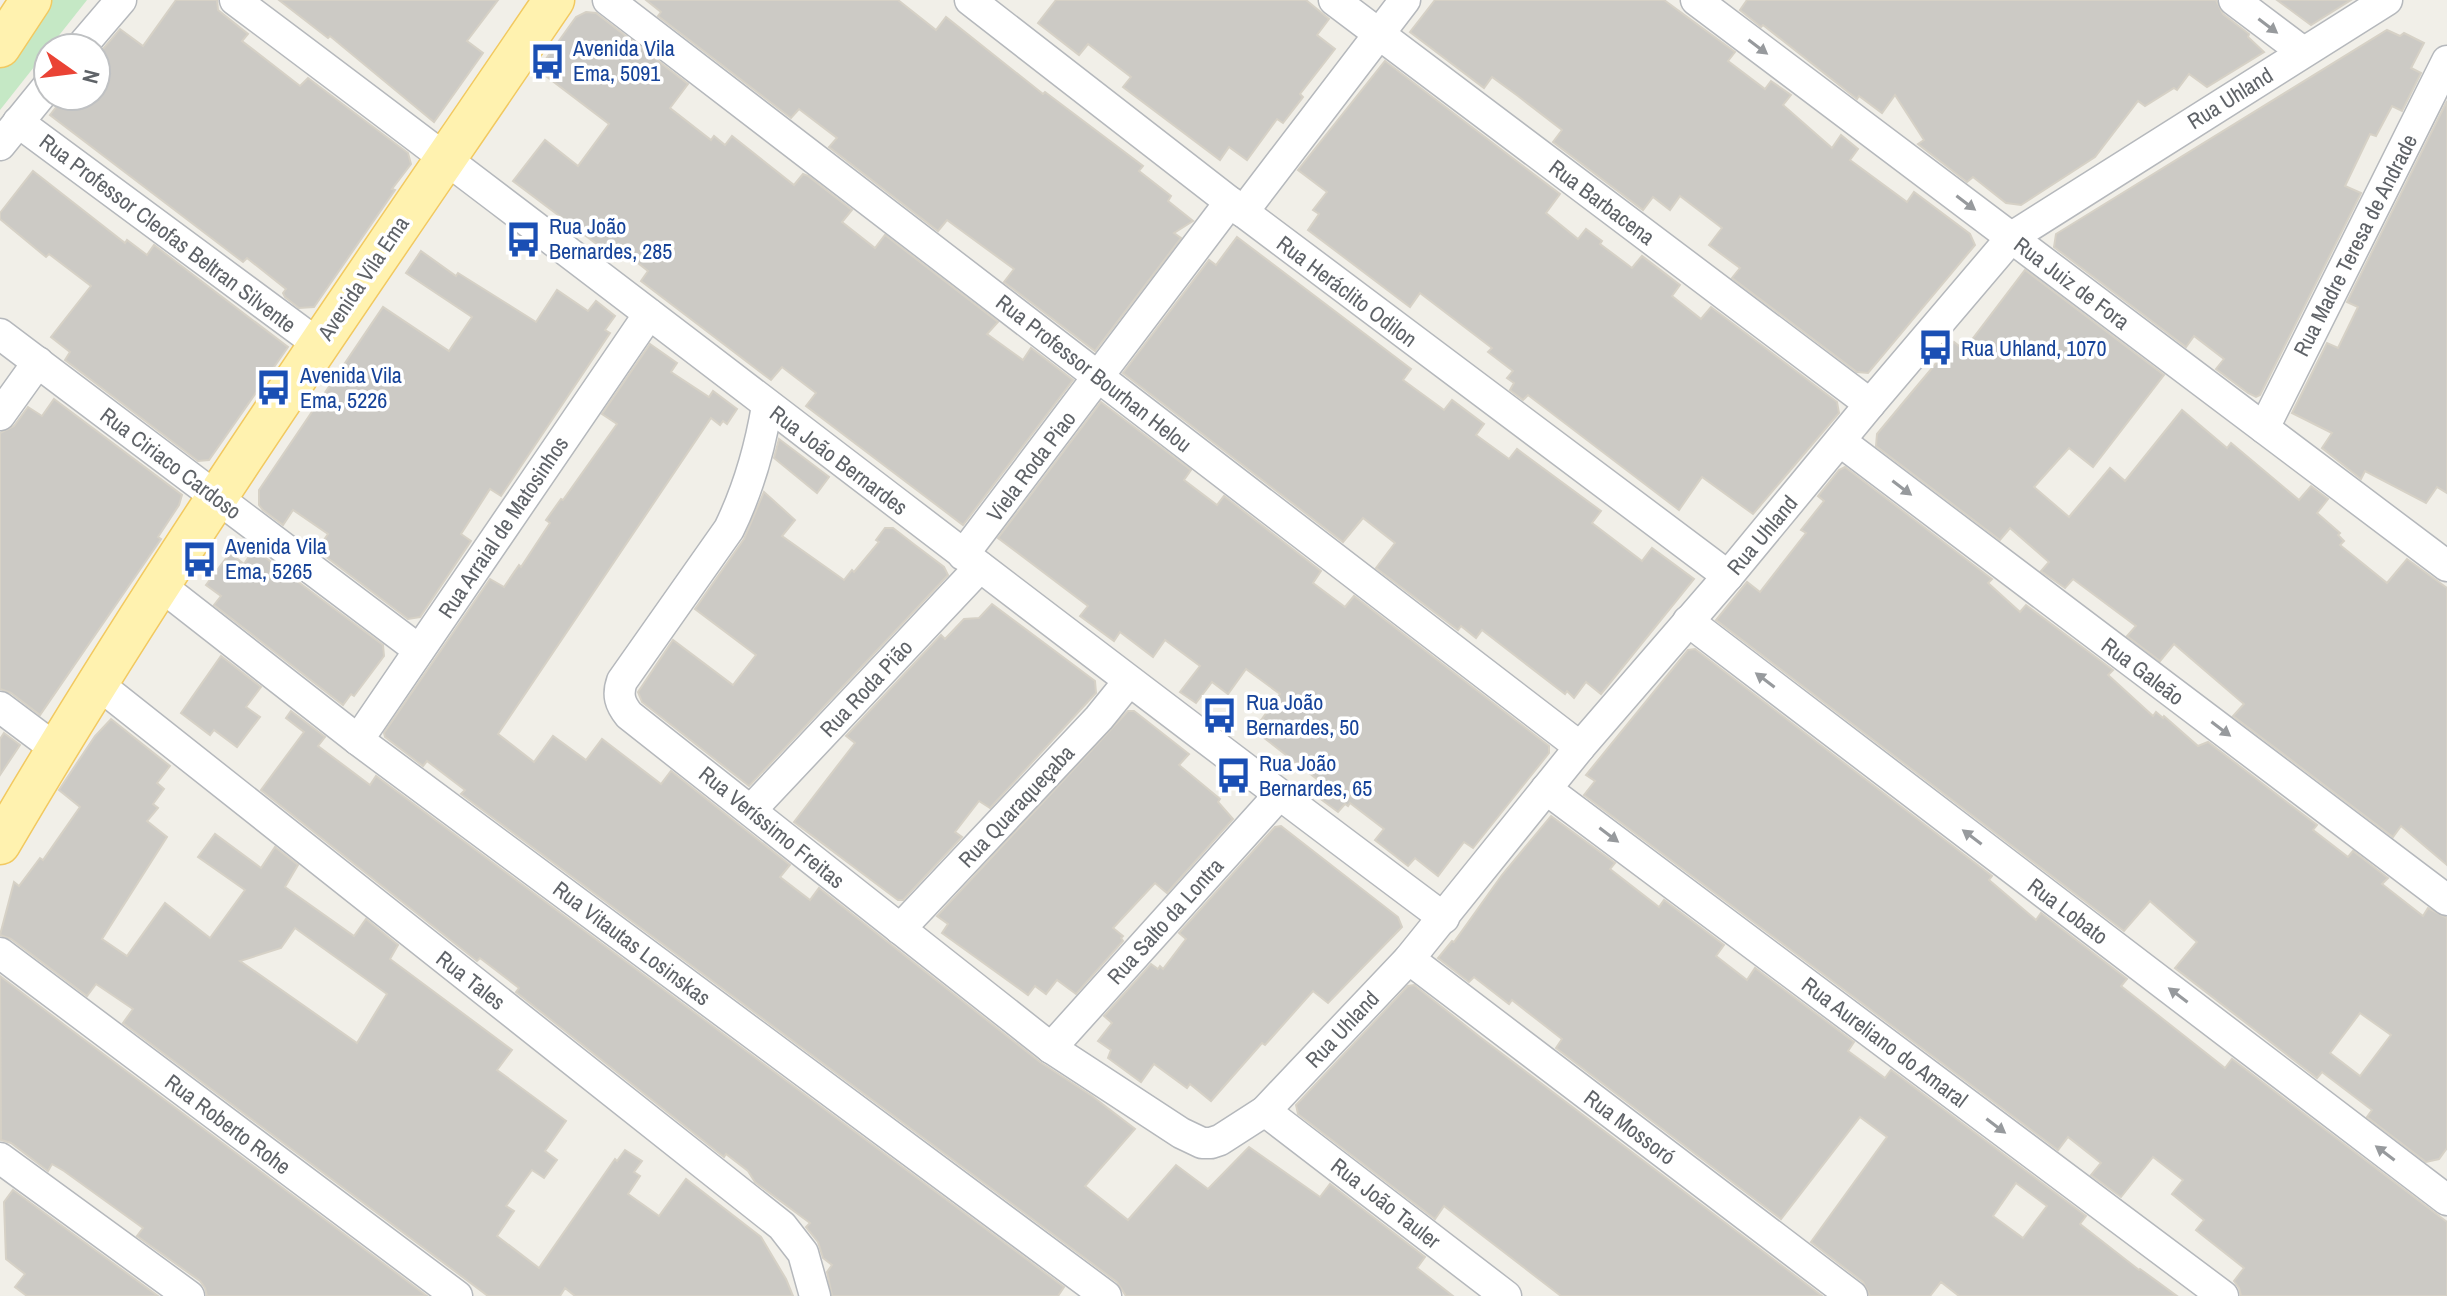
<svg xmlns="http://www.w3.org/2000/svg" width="2447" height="1296" viewBox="0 0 2447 1296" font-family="'Archivo Narrow',sans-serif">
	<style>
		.green { fill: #c5e8c5 }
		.building { fill: #cccac5; stroke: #d6d1c6; stroke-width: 2; fill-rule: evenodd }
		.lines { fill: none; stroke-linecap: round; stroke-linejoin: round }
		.minor-casing { stroke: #b5b8bc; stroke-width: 33 }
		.major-casing { stroke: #f2c960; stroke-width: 43 }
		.minor { stroke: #fff; stroke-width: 30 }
		.major { stroke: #fff2af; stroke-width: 40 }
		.oneway { fill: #979a9d }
		.labels { text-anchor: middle; stroke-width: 7; stroke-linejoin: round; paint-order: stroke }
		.transit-label { font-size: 22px; fill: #164399; stroke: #fff; text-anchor: start }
		.street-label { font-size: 22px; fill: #5f6368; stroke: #fff }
	</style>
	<rect width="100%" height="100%" fill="#f1efe8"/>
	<path class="green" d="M42,0H87L0,110V63Z"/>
	<g class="building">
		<path d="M176,0H217L218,10L248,34L242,41L300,86L308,78L408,153L411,164L392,189L395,190L314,307L299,308L285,297L283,293L286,289L247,258L243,262L222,246L50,115L65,96H96V57L120,29L143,46Z"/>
		<path d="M279,0H498L467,41L483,53L434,122L330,36L328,38Z"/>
		<path d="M646,0H898L936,30L946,17L1043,94L1045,92L1143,166L1139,171L1171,196L1168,201L1193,221L1174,233L1181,238L1095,351L1004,282L1014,269L947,220L938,231L829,147L837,138L799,109L791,118L658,16L661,12Z"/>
		<path d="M1056,0H1306L1329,19L1317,35L1335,49L1300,94L1303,97L1283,123L1277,119L1247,160L1229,147L1220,160L1123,87L1131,77L1088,44L1079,55L1038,23Z"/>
		<path d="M1435,0H1664L1735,52L1728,61L1765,89L1771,81L1791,95L1783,105L1832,148L1841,135L1858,149L1850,160L1907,202L1914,192L1970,234L1975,245L1868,373L1857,372L1732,278L1740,268L1709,245L1722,228L1680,196L1670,210L1653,197L1643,210L1553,142L1562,130L1518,96L1492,77L1484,88L1410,32Z"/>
		<path d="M1747,0H2216L2223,14L2249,34L2248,37L2264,52L2207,87L2189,74L2177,90L2174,88L2145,106L2138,101L2095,157L2021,205L2006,203L1973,177L1967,182L1918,144L1924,140L1895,95L1882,113L1859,96L1857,99L1763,25L1761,27L1740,10Z"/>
		<path d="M2277,0H2351L2311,25Z"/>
		<path d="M586,12L596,13L688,84L670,108L711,140L714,136L725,145L732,136L794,185L803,174L808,176L852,210L842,222L875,248L885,235L998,322L987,334L1023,360L1031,348L1073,380L963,525L806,406L816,393L782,367L771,380L641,281L648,271L616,246L610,254L513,181L545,140L578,166L609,124L538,70L576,17Z"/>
		<path d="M2387,30L2400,36L2404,33L2424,43L2411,68L2421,73L2402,111L2392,106L2376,136L2370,134L2345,186L2361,193L2260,395L2256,397L2248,393L2216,369L2224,359L2194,336L2186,347L2054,247L2056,234Z"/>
		<path d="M1385,61L1560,194L1546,213L1578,239L1586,229L1602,241L1600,244L1632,268L1642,256L1680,285L1672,296L1701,319L1711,307L1837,402L1839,413L1753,514L1702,477L1679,510L1528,395L1523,400L1510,390L1514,383L1507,378L1513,371L1488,352L1492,348L1420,293L1410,307L1308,230L1319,214L1313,210L1327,192L1298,170Z"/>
		<path d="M2447,101V493L2437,487L2426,503L2365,471L2361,479L2322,448L2332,433L2292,413L2327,343L2338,348L2358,307L2347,302Z"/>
		<path d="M33,171L125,243L127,240L147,255L154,245L288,347L209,460L198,461L65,360L70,352L51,337L91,286L49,254L46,257L0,219V213Z"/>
		<path d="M1237,237L1411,369L1403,380L1444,410L1452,400L1484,424L1476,435L1509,459L1517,449L1601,511L1592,523L1642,561L1652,548L1694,579L1601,694L1586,682L1574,698L1567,691L1565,694L1482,630L1476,638L1461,626L1458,630L1376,568L1395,543L1363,518L1343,542L1123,373L1209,260L1216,265Z"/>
		<path d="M421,251L456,276L458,273L536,322L557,290L588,311L596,301L615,316L605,330L610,333L501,496L490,489L461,534L471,541L420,617L408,619L317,550L328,534L293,510L283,525L263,510L259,505V490L383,307L449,351L472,317L406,273Z"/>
		<path d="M2025,270L2164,375L2093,467L2069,448L2034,487L2069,517L2110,468L2125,481L2182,410L2227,448L2231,443L2299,500L2311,486L2328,499L2317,513L2340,533L2338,535L2344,541L2340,545L2387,583L2407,559L2447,588V865L2401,826L2393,837L2233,716L2244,704L2174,644L2160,661L2127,636L2136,626L2073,579L2065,588L2041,571L2049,562L2010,528L2000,540L1876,446L1877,434L1912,392L1954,342L1964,350Z"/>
		<path d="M650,344L677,363L671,372L709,397L713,391L737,409L727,424L723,421L720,425L711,418L498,734L534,762L553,736L586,760L602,739L661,784L671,771L790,865L780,877L810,900L819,888L1040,1062L1092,1096L1135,1129L1085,1186L1128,1220L1176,1165L1208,1189L1249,1147L1320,1197L1330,1184L1425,1257L1417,1268L1453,1296H1126L1117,1282L461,794L465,790L427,761L423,766L385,737L384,733L490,579L504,587L519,565L521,567L550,523L546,520L561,499L563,500L617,424L602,414Z"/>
		<path d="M54,399L182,495L179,505L158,537L161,539L40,715L11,693L0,689V433L14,426L28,407L42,416Z"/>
		<path d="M1101,402L1191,470L1184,480L1217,505L1224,496L1321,571L1313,583L1345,607L1354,596L1549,746V753L1473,848L1464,842L1438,876L1415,858L1408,866L1375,840L1384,829L1350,803L1348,806L1345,804L1338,812L1310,791L1318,780L1254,730L1280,694L1246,669L1228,694L1212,682L1196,703L1180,692L1200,666L1165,640L1153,657L1120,632L1114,641L1080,616L1088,606L998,538Z"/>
		<path d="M779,439L829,477L817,493L774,458Z"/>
		<path d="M1845,467L1992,579L1988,583L2020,612L2026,605L2113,670L2108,675L2153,716L2156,712L2163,718L2164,716L2198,746L2208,742L2317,825L2313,830L2348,857L2353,851L2388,878L2382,884L2423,916L2428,908L2447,918V1148L2439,1159L2426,1162L2367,1117L2372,1110L2322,1072L2317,1078L2175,968L2197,942L2150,901L2124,931L1716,620L1747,582L1760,592L1806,533L1801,530L1824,501L1818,496L1839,470ZM2360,1013L2391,1035L2360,1076L2330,1053Z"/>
		<path d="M764,492L795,520L782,536L844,580L852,570L854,572L879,542L876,540L885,528H893L915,545L944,567L948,575L749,786L642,702L638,692L673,640L733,685L756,655L695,609L744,539Z"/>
		<path d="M254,549L383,645L384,656L354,696L351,694L343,705L214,605L221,596L206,585L230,553L244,564Z"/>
		<path d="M992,604L1095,681L1096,693L990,808L979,801L955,832L962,837L903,900H898L794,822L855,743L846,736L941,635L945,639L964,619L979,618Z"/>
		<path d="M1695,649L1992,876L1989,880L2036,920L2041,913L2127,979L2121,986L2225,1068L2232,1059L2447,1222V1296H2241L2239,1288L2234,1281L2244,1268L2196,1230L2204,1220L2172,1194L2183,1180L2153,1157L2121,1197L2091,1175L2101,1163L2068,1137L2058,1150L1584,795L1595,781L1586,775L1688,650Z"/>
		<path d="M221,656L261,687L246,707L260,717L237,747L214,730L210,735L181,713Z"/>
		<path d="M291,711L325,737L318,746L370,785L376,776L1064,1287L1058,1296H832L827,1272L832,1265L823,1258L818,1242L806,1227L810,1223L755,1182L748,1171L726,1154L724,1157L516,992L519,988L480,958L477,961L261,790L304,732L286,718Z"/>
		<path d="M1128,711H1134L1189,754L1179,765L1220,799L1218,802L1233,819L1167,893L1155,883L1113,928L1123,936L1121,938L1123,941L1076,994L1057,980L1046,994L1035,986L1028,995L942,933L948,924L937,916Z"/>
		<path d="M111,719L170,766L157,783L164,789L153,804L158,808L147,821L167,837L102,939L127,956L165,903L210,938L245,890L198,857L215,834L261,868L275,847L298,865L285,887L354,936L366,919L398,945L390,959L512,1050L497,1070L566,1121L545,1151L557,1160L544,1178L532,1170L506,1206L514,1211L497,1236L539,1268L615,1159L617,1161L625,1150L642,1161L634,1172L640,1176L628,1194L659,1216L686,1179L761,1237L786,1279L793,1296H575L565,1288L560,1296H488L123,1023L133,1009L96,984L87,996L11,939L0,935L14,882L19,886L40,858L43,860L80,807L59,790L95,736ZM295,928L387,994L357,1043L240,961L281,948Z"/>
		<path d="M4,733L20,745L0,775V739Z"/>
		<path d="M1551,816L1615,863L1610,869L1659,907L1664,900L1724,945L1716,956L1747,980L1755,968L1854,1042L1848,1051L1885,1078L1891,1070L2086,1216L2080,1224L2139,1270L2140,1269L2177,1296H1959L1941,1282L1930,1296H1870L1863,1282L1811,1242L1887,1137L1860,1117L1781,1219L1556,1048L1562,1039L1512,1000L1509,1004L1474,977L1469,982L1438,958L1452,941L1454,942L1502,875ZM2016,1183L2047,1206L2023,1238L1993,1216Z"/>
		<path d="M1281,826L1398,917L1402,927L1328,1003L1313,991L1265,1045L1262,1043L1211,1101L1190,1084L1187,1088L1154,1064L1141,1082L1108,1058L1111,1050L1098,1041L1112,1023L1104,1016L1151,964L1158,969L1160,966L1163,969L1186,939L1179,933L1275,827Z"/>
		<path d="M0,976L66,1026L427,1296H207L205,1288L200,1281L137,1236L143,1228L64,1171L52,1164L48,1171L11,1143L1,1140Z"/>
		<path d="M1414,985L1480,1037L1822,1296H1561L1444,1206L1435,1219L1298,1114L1296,1105L1408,986Z"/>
		<path d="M13,1190L158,1296H27L15,1287L25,1274L6,1259L4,1202Z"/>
	</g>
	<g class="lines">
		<defs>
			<g id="minor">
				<path d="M235,0C640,303 1038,615 1444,918"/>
				<path d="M608,0L1580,747"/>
				<path d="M970,0L1230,202L1728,576"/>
				<path d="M1334,0L1870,404"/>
				<path d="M1696,0L2447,566"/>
				<path d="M2234,0L2303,52"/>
				<path d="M80,48L121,0"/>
				<path d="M18,122L318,344"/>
				<path d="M0,145L48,86"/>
				<path d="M1243,212L1405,0"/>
				<path d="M0,334L419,650"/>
				<path d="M767,406C760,448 748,490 729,529L622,681C617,695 620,704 629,715L1051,1048L1181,1133L1202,1143H1211L1220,1140L1265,1111L1409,959L1580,747L1728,576L1870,404L2012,237L2387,0"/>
				<path d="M0,415L38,362"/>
				<path d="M2264,428L2447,61"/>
				<path d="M1840,441L2447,900"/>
				<path d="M963,555L1230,202"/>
				<path d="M161,586L358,740L1106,1296"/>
				<path d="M1688,621L2447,1200"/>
				<path d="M98,684L782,1226L803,1253L815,1296"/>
				<path d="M0,707L56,749"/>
				<path d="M358,740L649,314"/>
				<path d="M1546,789L2223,1296"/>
				<path d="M752,809L980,567"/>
				<path d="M900,929L1099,718L1129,681"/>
				<path d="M0,953L457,1296"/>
				<path d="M1409,959L1852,1296"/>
				<path d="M1051,1048L1279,795"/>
				<path d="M1265,1111L1506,1296"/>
				<path d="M0,1158L189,1296"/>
			</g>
			<g id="major">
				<path d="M0,47L31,0"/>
				<path d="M0,844C170,554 365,278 554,0"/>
			</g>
		</defs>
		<use href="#minor" class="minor-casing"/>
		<use href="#major" class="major-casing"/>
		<use href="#minor" class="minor"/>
		<use href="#major" class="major"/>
	</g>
	<defs><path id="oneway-solid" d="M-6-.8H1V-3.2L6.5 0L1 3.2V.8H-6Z" transform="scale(2)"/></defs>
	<g class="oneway">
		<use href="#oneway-solid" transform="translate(2268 26) rotate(37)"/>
		<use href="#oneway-solid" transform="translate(1758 47) rotate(37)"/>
		<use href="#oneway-solid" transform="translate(1966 203) rotate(37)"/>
		<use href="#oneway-solid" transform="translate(1902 488) rotate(37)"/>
		<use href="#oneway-solid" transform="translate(1765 680) rotate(-143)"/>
		<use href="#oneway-solid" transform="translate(2221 729) rotate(37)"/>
		<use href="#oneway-solid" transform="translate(1609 835) rotate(37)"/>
		<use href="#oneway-solid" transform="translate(1972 837) rotate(-143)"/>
		<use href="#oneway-solid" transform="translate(2178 995) rotate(-143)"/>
		<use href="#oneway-solid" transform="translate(1996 1126) rotate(37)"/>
		<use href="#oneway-solid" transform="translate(2385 1153) rotate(-143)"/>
	</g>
	<defs>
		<symbol id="bus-bare" viewBox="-9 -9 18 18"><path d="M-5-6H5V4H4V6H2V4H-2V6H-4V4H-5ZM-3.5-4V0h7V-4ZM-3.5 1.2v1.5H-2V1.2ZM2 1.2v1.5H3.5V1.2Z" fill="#1a4fb4" stroke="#fff" stroke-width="2.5" paint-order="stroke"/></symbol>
	</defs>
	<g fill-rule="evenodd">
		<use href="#bus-bare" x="522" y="36" width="51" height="51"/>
		<use href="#bus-bare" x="498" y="214" width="51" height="51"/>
		<use href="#bus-bare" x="1910" y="322" width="51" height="51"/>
		<use href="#bus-bare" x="248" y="362" width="51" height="51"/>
		<use href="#bus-bare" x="174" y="534" width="51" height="51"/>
		<use href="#bus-bare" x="1194" y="690" width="51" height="51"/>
		<use href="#bus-bare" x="1208" y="750" width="51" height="51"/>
	</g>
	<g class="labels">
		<g class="transit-label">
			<text x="573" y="56">Avenida Vila<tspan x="573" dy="25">Ema, 5091</tspan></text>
			<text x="549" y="234">Rua João<tspan x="549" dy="25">Bernardes, 285</tspan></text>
			<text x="1961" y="356">Rua Uhland, 1070</text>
			<text x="300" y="383">Avenida Vila<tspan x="300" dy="25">Ema, 5226</tspan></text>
			<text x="225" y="554">Avenida Vila<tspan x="225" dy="25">Ema, 5265</tspan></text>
			<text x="1246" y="710">Rua João<tspan x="1246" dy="25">Bernardes, 50</tspan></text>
			<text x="1259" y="771">Rua João<tspan x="1259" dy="25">Bernardes, 65</tspan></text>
		</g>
		<g class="street-label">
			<text transform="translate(2230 98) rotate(-32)" y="8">Rua Uhland</text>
			<text transform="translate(1602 202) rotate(37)" y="8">Rua Barbacena</text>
			<text transform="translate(168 233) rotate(37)" y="8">Rua Professor Cleofas Beltran Silvente</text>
			<text transform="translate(2355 245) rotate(-63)" y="8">Rua Madre Teresa de Andrade</text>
			<text transform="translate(363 278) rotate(-56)" y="8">Avenida Vila Ema</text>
			<text transform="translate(2072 283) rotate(37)" y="8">Rua Juiz de Fora</text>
			<text transform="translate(1347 291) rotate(37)" y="8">Rua Heráclito Odilon</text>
			<text transform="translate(1094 373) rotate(38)" y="8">Rua Professor Bourhan Helou</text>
			<text transform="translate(839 460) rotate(37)" y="8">Rua João Bernardes</text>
			<text transform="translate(171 463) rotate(37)" y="8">Rua Ciriaco Cardoso</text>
			<text transform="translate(1031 466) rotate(-53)" y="8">Viela Roda Piao</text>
			<text transform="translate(503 527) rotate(-56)" y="8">Rua Arraial de Matosinhos</text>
			<text transform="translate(1762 535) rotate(-50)" y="8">Rua Uhland</text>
			<text transform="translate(2143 671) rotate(37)" y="8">Rua Galeão</text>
			<text transform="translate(866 688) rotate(-47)" y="8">Rua Roda Pião</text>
			<text transform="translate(1016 806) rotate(-47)" y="8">Rua Quaraqueçaba</text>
			<text transform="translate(772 827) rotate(39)" y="8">Rua Veríssimo Freitas</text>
			<text transform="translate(2068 911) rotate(37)" y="8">Rua Lobato</text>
			<text transform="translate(1165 921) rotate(-48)" y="8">Rua Salto da Lontra</text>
			<text transform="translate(632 943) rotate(37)" y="8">Rua Vitautas Losinskas</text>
			<text transform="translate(471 980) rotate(38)" y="8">Rua Tales</text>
			<text transform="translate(1342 1029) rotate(-47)" y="8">Rua Uhland</text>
			<text transform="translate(1885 1042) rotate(37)" y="8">Rua Aureliano do Amaral</text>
			<text transform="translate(228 1124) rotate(37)" y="8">Rua Roberto Rohe</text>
			<text transform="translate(1630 1127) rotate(37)" y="8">Rua Mossoró</text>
			<text transform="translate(1386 1203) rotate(38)" y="8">Rua João Tauler</text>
		</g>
	</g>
	<g transform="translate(72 72) rotate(104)"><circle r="38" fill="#ffffff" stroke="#bfc1c3" stroke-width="2"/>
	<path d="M0-6L14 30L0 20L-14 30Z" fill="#ea4335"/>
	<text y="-12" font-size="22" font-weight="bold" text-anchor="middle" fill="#5f6368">N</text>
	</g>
</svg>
